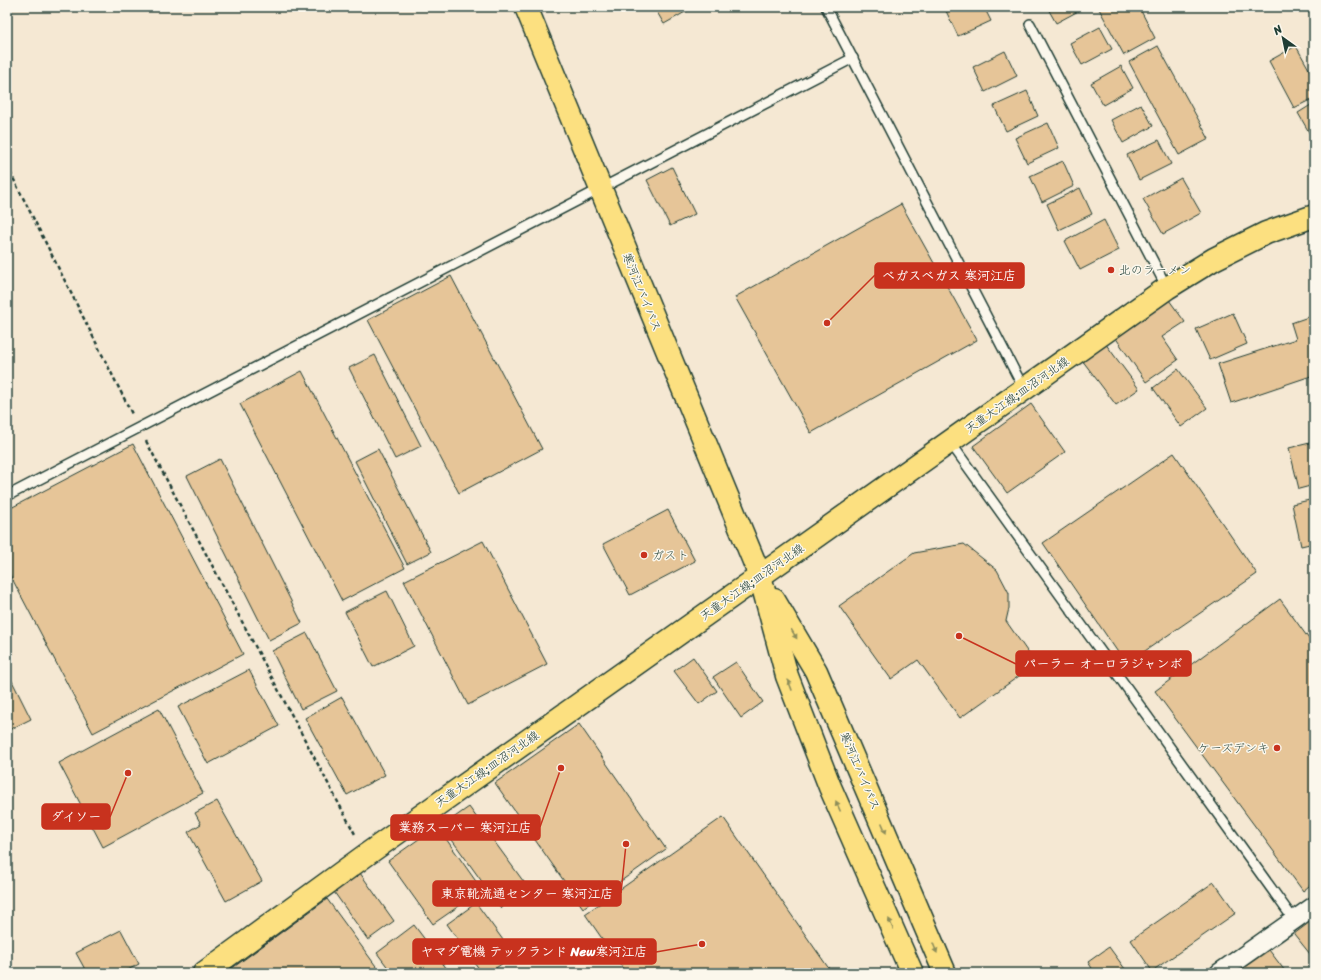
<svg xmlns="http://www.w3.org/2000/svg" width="1321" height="980" viewBox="0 0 1321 980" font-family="Sriracha,'Klee One',sans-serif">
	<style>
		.building { fill: #e6c598; stroke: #1f3d34 }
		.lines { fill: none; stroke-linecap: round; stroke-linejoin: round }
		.lane-casing { stroke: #1f3d34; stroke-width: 12 }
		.street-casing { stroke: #1f3d34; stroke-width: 21 }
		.primary-casing { stroke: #1f3d34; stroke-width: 25 }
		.highway-casing { stroke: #1f3d34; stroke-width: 25 }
		.path { stroke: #1f3d34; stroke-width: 2.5; stroke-dasharray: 4 3; stroke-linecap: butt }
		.lane { stroke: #fbf7ec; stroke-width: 9 }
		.street { stroke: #fbf7ec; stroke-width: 18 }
		.primary { stroke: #fce080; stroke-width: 22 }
		.highway { stroke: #fce080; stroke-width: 22 }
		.oneway { fill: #8e8e5a }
		.poi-dot { fill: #c8321e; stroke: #fbf7ec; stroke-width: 1.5 }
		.labels { text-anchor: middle; stroke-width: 3; stroke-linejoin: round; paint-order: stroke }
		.poi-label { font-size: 12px; fill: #1f3d34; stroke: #fbf7ec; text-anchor: start }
		.street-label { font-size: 12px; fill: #1f3d34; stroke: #fbf7ec }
		.leader { fill: none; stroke: #c8321e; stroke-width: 1.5 }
		.callout-dot { fill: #c8321e; stroke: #fbf7ec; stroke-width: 1.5 }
		.callout { fill: #c8321e; stroke: #c8321e; stroke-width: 1.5 }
		.callout-label { font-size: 13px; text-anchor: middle; font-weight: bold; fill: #fff }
	</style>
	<rect width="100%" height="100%" fill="#f5e8d3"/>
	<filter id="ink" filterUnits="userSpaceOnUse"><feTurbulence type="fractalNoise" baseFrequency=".025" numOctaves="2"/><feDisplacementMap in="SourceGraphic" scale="8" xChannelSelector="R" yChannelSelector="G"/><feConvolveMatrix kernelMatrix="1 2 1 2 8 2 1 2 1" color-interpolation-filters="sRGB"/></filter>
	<g filter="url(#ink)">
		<g class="building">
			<path d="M654,7H694L664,24Z"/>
			<path d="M955,7H984L991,21L958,36L946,11Z"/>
			<path d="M1047,7H1086L1056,23Z"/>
			<path d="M1098,7H1139L1155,38L1124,55Z"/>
			<path d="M1100,27L1112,49L1082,65L1070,43Z"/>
			<path d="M1158,46L1209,139L1179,155L1129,62Z"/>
			<path d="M1296,46L1314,78V98L1294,108L1269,61Z"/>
			<path d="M1005,51L1017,76L985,92L973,67Z"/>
			<path d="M1121,66L1133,88L1103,105L1091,83Z"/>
			<path d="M1027,91L1038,116L1006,131L994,106Z"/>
			<path d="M1314,103V141L1298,113Z"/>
			<path d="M1141,104L1153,126L1123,143L1111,120Z"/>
			<path d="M1048,123L1059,148L1027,163L1015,138Z"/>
			<path d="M1159,140L1171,164L1139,180L1127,155Z"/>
			<path d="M1063,161L1074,186L1042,202L1030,176Z"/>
			<path d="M672,167L695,214L670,226L647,180Z"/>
			<path d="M1181,178L1201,213L1163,234L1143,199Z"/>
			<path d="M1080,188L1092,214L1059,230L1047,204Z"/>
			<path d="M901,204L977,340L811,433L735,297Z"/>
			<path d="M1104,220L1119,250L1080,270L1065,241Z"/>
			<path d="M451,276L542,449L459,493L368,320Z"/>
			<path d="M1169,300L1185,322L1162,337L1178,360L1146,382L1115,337Z"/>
			<path d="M1233,313L1247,344L1210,360L1196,329Z"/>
			<path d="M1314,315V367L1312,368L1314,375L1231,403L1218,364L1296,339L1291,323Z"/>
			<path d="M1105,343L1139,389L1116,405L1082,360Z"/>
			<path d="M375,355L421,446L395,459L349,368Z"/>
			<path d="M1178,369L1207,408L1181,427L1153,388Z"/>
			<path d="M302,371L405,568L342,601L240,404Z"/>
			<path d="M1031,404L1065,452L1007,493L973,446Z"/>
			<path d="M1314,442V485L1299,489L1289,448Z"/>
			<path d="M133,444L243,654L93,733L7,569V510Z"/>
			<path d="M378,449L431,552L407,564L355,461Z"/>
			<path d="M1174,453L1257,574L1126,664L1043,543Z"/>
			<path d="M220,459L302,623L269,640L187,476Z"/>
			<path d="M1314,499V543L1301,546L1292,504Z"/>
			<path d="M668,510L695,561L630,595L603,544Z"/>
			<path d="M483,541L547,664L468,705L404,581Z"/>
			<path d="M964,544L997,570L1009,593V608L1006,621L1036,664L960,718L918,660L891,679L839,606L914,553Z"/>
			<path d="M387,591L414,646L373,667L345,612Z"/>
			<path d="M1280,599L1314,646V882L1303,891L1155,691Z"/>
			<path d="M307,633L337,691L301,709L272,651Z"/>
			<path d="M693,657L717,691L699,704L674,671Z"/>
			<path d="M736,662L763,702L741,718L713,677Z"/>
			<path d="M249,670L279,726L208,764L178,707Z"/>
			<path d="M7,671L31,719L7,731Z"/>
			<path d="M342,697L385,775L347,795L305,718Z"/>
			<path d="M159,709L203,793L103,847L59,763Z"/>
			<path d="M579,724L666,849L583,908L495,783Z"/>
			<path d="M217,801L262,881L226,901L188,832L201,824L195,813Z"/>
			<path d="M469,807L529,889L501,908L442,826Z"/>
			<path d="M723,817L832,973H626L585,914Z"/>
			<path d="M437,826L482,890L433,924L388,861Z"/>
			<path d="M360,873L394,921L368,940L334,892Z"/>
			<path d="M1214,882L1236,913L1152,971L1131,940Z"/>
			<path d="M327,899L381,973H234L231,969Z"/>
			<path d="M476,903L514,955L489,973H482L447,924Z"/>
			<path d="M1314,919V959L1294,934Z"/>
			<path d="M414,925L450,973H392L377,953Z"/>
			<path d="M121,930L139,964L122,973H87L76,953Z"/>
			<path d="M1266,946L1285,971L1282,973H1231Z"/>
			<path d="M1109,947L1128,973H1095L1088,962Z"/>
		</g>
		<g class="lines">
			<defs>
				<g id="lane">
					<path d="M826,7L1024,389"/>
					<path d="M1030,24L1167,288"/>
					<path d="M950,442L1294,920"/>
					<path d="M7,496L853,58"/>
				</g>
				<path id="street" d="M1219,973L1314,906"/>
				<path id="primary" d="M204,973L366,855L1167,288L1214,259L1266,233L1314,216"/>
				<g id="highway">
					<path d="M526,7L760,576L787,676L830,787L912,973"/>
					<path d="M774,600L816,671L945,973"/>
				</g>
			</defs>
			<use href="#lane" class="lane-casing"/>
			<use href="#street" class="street-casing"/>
			<use href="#primary" class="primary-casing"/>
			<use href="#highway" class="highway-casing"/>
			<g class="path">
				<path d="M7,166L132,414"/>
				<path d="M146,441L356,836"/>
			</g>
			<use href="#lane" class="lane"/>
			<use href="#street" class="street"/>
			<use href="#primary" class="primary"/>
			<use href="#highway" class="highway"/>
		</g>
		<defs><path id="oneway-solid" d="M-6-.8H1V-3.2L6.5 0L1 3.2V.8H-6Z"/></defs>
		<g class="oneway">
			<use href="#oneway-solid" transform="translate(794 634) rotate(59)"/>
			<use href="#oneway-solid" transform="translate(790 685) rotate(-111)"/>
			<use href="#oneway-solid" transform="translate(838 806) rotate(-114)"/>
			<use href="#oneway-solid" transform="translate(884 828) rotate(67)"/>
			<use href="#oneway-solid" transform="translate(891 924) rotate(-114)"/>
			<use href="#oneway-solid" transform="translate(935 948) rotate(68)"/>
		</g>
	</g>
	<g class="poi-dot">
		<circle cx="1111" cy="270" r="4"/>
		<circle cx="644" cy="555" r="4"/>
		<circle cx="1277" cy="748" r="4"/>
	</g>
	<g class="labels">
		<g class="poi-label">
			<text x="1119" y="274">北のラーメン</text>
			<text x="652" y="559">ガスト</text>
			<text x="1269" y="752" text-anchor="end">ケーズデンキ</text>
		</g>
		<g class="street-label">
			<text transform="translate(642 292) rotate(68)" y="4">寒河江バイパス</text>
			<text transform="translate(1017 395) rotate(-35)" y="4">天童大江線;皿沼河北線</text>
			<text transform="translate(752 582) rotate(-35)" y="4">天童大江線;皿沼河北線</text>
			<text transform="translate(487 769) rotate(-35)" y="4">天童大江線;皿沼河北線</text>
			<text transform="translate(860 771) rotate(67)" y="4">寒河江バイパス</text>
		</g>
	</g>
	<path class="leader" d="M827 323L875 275M959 636L1016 664M128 773L110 817M561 768L540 827M626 844L621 893M702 944L656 952"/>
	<g class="callout-dot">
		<circle cx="827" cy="323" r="4"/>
		<circle cx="959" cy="636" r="4"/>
		<circle cx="128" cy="773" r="4"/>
		<circle cx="561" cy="768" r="4"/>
		<circle cx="626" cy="844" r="4"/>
		<circle cx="702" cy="944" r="4"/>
	</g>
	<g class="callout">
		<rect x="875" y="263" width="149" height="25" rx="4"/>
		<rect x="1016" y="651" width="175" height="25" rx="4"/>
		<rect x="42" y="804" width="68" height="25" rx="4"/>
		<rect x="391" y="815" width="149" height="25" rx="4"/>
		<rect x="433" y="881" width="188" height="25" rx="4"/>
		<rect x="413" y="939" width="243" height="25" rx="4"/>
	</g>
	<g class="callout-label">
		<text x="949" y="280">ベガスベガス 寒河江店</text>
		<text x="1103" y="668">パーラー オーロラジャンボ</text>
		<text x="76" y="821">ダイソー</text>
		<text x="465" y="832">業務スーパー 寒河江店</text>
		<text x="527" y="898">東京靴流通センター 寒河江店</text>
		<text x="534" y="956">ヤマダ電機 テックランド New寒河江店</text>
	</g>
	<rect width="1321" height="980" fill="none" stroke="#fbf7ec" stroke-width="24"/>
	<rect x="12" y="12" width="1297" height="956" fill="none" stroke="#1f3d34" stroke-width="1.5" filter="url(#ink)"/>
	<g transform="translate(1283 38) rotate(327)" stroke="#fbf7ec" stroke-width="3" paint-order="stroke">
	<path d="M0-3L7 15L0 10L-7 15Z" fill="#1f3d34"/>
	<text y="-6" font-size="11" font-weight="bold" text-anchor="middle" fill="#1f3d34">N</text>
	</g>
</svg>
